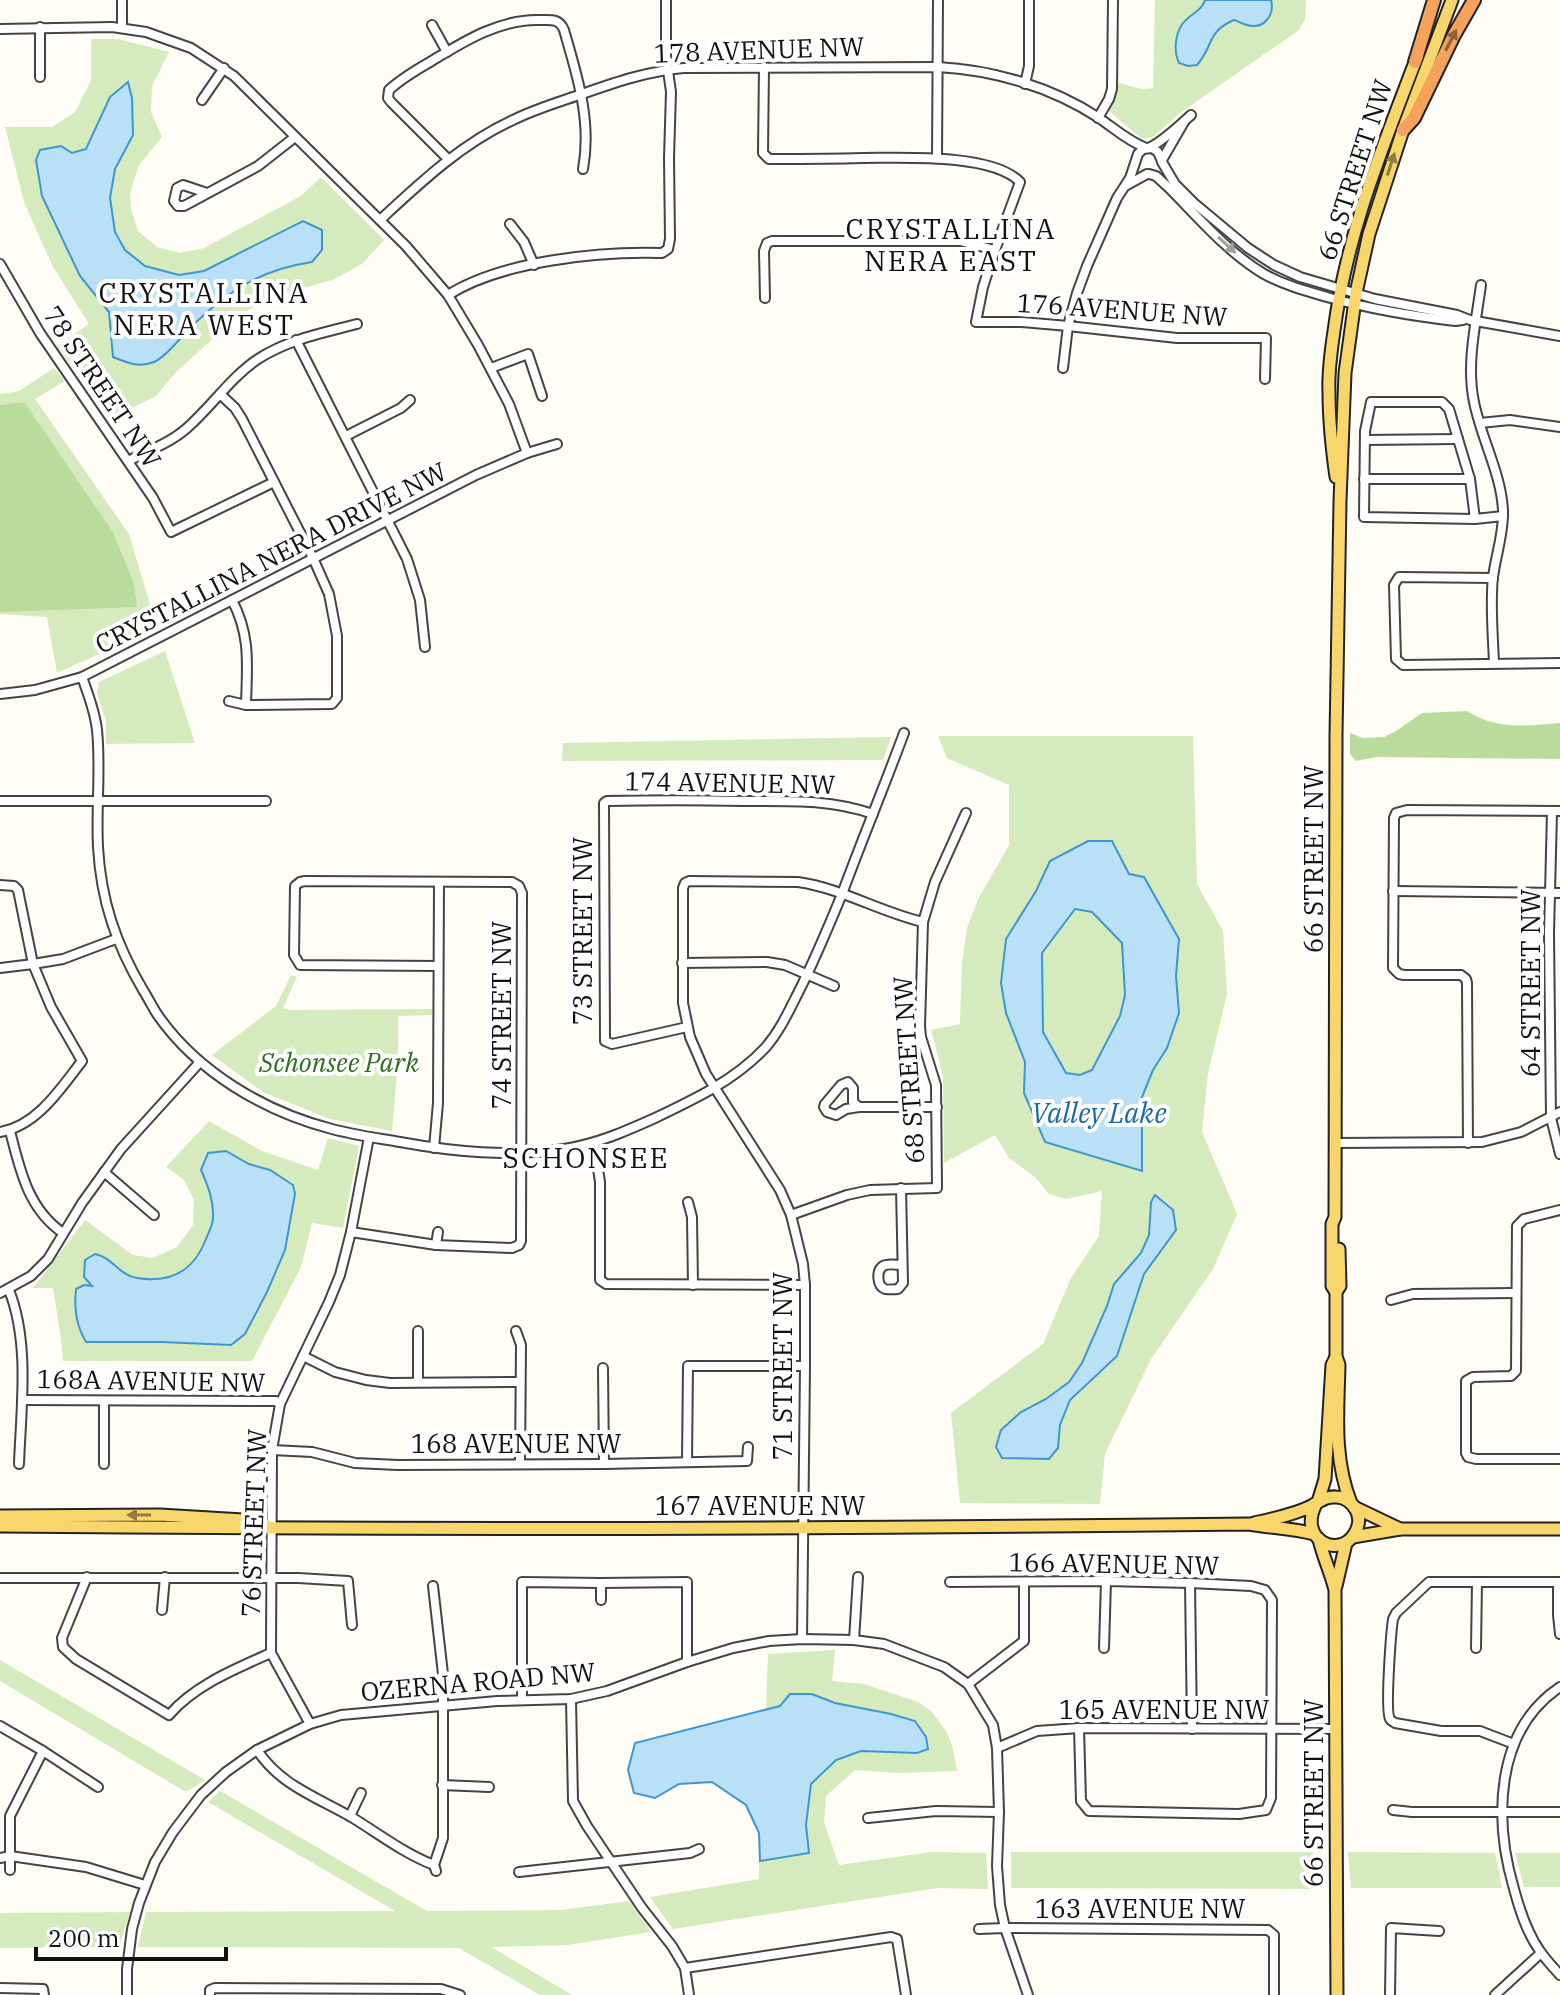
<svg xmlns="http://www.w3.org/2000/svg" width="1560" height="1995" viewBox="0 0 1560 1995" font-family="'IBM Plex Serif',serif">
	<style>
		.green { fill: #d5ebbd }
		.forest { fill: #b9dc9c }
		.water { fill: #b9e0f7; stroke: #3f96cf; stroke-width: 2; fill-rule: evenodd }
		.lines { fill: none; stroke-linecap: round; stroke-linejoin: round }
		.minor-casing { stroke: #444; stroke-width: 12 }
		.major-casing { stroke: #222; stroke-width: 15 }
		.highway-casing { stroke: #222; stroke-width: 16 }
		.minor { stroke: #fff; stroke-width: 8 }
		.major { stroke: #f9d66b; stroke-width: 11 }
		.highway { stroke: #f5a25d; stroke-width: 12 }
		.oneway { fill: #8e613b }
		.oneway2 { fill: #917d42 }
		.oneway3 { fill: #a0a0a0 }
		.labels { text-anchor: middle; stroke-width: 8; stroke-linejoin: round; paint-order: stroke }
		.street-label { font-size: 26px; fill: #111; stroke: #fff }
		.park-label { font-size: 26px; font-style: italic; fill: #2f6b1f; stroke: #fff }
		.neighbourhood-label { font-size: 28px; letter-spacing: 2px; fill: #111; stroke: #fff }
		.water-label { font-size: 28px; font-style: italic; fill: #1768a6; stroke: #fff }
	</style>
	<rect width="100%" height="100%" fill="#fffdf5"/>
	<g class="green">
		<path d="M1155,0H1306L1305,19L1299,30L1180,113L1153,137L1142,139L1109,111L1119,83L1141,89L1153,88Z"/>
		<path d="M91,39H118L169,52L152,86L151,112L162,137L139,165L130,193L131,209L138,231L157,247L180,253L204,248L301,196L321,177L384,240L362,264L332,280L268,298L237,317L177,371L156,396L111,418L57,346L89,324L52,265L24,202L5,127H52L75,112L91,80Z"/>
		<path d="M54,368L65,381L35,399L129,534L157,628L57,673L47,617L0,614V394L19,391Z"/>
		<path d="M165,651L195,743L106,744V721L97,693L99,682Z"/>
		<path d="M938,736H1193L1197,884L1223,931L1227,994L1208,1073L1202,1132L1237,1214L1213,1269L1151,1359L1105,1454L1100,1504L960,1503L951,1413L1043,1344L1071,1278L1099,1236L1102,1191L1066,1199L1049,1194L1035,1177L1009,1158L995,1135L944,1163L943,1076L931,1030L960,1024L962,963L967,928L978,899L1009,845V785L947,758Z"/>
		<path d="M891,737L883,760L562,761L563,743Z"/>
		<path d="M291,975L297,977L283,1008L290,1010L432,1009V1015L398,1016V1063L392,1131L330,1119L263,1092L212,1055L276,1006Z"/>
		<path d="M209,1121L262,1151L318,1170L328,1138L359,1146L343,1228L312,1223L301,1267L252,1361H63L61,1339L53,1288H33L85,1220L133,1255L153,1258L177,1247L193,1225L194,1200L184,1180L166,1167Z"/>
		<path d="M835,1650L832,1681L864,1684L918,1702L931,1711L946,1731L952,1745L957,1771L898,1773L855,1770L826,1796L824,1823L839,1865L932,1852L986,1853L988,1889L937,1888L673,1929L650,1897L759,1879V1833L746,1805L712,1782L679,1784L655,1798L634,1793L628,1770L635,1743L766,1709L768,1654Z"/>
		<path d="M0,1660L205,1780L186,1792L0,1681Z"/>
		<path d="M220,1791L427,1911L561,1910L629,1901L651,1932L567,1945L491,1947L572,1995H540L459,1948L138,1947L146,1912L395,1911L208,1802Z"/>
		<path d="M1011,1852H1313L1312,1889L1011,1888Z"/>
		<path d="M1348,1852L1495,1853L1502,1888H1351Z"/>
		<path d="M1515,1853H1560V1887H1524Z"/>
		<path d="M130,1912L119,1947L0,1948V1913Z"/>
	</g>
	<g class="forest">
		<path d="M24,402L113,532L134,584L137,607L0,612V405Z"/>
		<path d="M1467,711C1497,730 1526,726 1560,723V759L1376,757L1356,761L1350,754V733L1363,738L1384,737L1396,731L1422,713Z"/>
	</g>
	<g class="water">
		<path d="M1205,0H1271C1275,15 1264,30 1247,25C1242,24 1238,21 1234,20C1206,32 1214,46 1197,65L1188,66L1179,63C1173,50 1175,29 1187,19C1194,12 1202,10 1205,0Z"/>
		<path d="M128,82L132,98L133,135L115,169L110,198L115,232L125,250L145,266L179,275L204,271L303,221L322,230V250L312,262C259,270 228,291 190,328C181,337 165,358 154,362C138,368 128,363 113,357L109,312L80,276L42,196L36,160L40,150L61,146L72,153L86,149L110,97Z"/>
		<path d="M1088,841H1112L1129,874L1144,877L1179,939L1176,976L1179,1013L1167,1048L1153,1070L1142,1097V1171L1045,1142L1024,1093L1025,1062L1006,1013L1001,983L1006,939L1036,891L1050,861ZM1075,909L1092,912L1122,943L1125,995L1120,1016L1092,1070L1080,1075L1066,1073L1043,1032L1042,953Z"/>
		<path d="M226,1151L249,1164L270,1170L293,1185L295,1194L285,1250L267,1292L245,1334L231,1345L162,1342H86C76,1325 74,1309 76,1289L84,1285L92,1286L84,1277L85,1260L95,1254C112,1257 120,1276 137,1278C169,1283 193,1272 205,1241C208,1234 213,1225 213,1218C214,1201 208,1186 201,1170L208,1153Z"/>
		<path d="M1155,1195L1173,1210L1176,1230L1144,1274L1117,1356L1070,1400L1060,1425L1058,1448L1049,1459L1002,1458L996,1447L1001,1430L1021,1412L1046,1399L1069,1382L1082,1363L1107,1306L1114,1284L1141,1253L1149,1235L1151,1202Z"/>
		<path d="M790,1694H812L835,1703L891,1714L915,1721L926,1737L928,1749L917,1753L861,1751L836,1760L811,1784L806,1825L809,1853L760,1861L759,1833L746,1805L712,1782L679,1784L655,1798L634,1793L628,1770L635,1743L780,1706Z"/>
	</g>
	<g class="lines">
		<defs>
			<g id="minor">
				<path d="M122,0V27"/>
				<path d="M432,25L447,52"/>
				<path d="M0,29L112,27L146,32L191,48L234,76L406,246L448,295L478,345L509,404L527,453"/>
				<path d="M764,67L763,153L769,159C800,159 831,159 862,158C901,158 992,153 1020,182L995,250L983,287L976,322H1022L1068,326L1177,338H1266L1265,379"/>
				<path d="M40,77V27"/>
				<path d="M1025,84L1029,66V0"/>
				<path d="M202,100L224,68"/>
				<path d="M1098,118L1109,99L1112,89L1113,0"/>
				<path d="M1148,148C1160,144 1180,125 1191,115"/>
				<path d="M937,158L938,0"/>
				<path d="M448,159L391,102L388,98L389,90C401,79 416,70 430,62C463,42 499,19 539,20C551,20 559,18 564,30C577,75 592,121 583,169"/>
				<path d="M1162,160L1184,122"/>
				<path d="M1162,162L1175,184L1194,203L1248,248L1274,265L1300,277L1375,299L1457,315L1470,320L1560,336"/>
				<path d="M1149,174L1156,176L1168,187C1198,217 1227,252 1264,274C1284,285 1306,291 1327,297C1370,309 1411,316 1455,321L1463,320"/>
				<path d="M1127,185L1147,174"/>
				<path d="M207,193L183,185L177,188L174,201L178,206H184L258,166L295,137"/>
				<path d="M380,220C421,182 461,144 513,120C535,109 559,102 582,94C616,82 648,71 684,68L938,67C994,70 1052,87 1099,118C1115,129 1128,141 1146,148"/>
				<path d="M510,224L524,242L534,265"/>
				<path d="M0,264L40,333L153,498L171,532L274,482"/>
				<path d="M1481,285C1476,323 1466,364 1474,402C1481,438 1501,473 1503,510C1504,533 1496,554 1493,577C1490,604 1493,636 1494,663"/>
				<path d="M448,295C502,261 599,251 662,253L668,249L670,239L669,158L671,92L666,56V0"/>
				<path d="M765,298L764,251L767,243L772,241H960L995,250"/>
				<path d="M296,340L407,559L420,600L425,647"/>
				<path d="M491,368L528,354L542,396"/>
				<path d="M1063,368L1068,326L1077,293L1087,266L1117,198L1130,178L1138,154L1143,149L1152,148L1158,152L1161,159"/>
				<path d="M220,394L235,408L242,419L313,558L329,594L337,636V698L332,704L246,705L229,701"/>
				<path d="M1480,423L1510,420L1560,427"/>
				<path d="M346,436L401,408L410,400"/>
				<path d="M1365,440L1458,439"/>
				<path d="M128,461C148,451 170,443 187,428C212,406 231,377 258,359C289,339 323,333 357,324"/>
				<path d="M1364,479H1470"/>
				<path d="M1475,519L1470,479L1449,409L1442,402H1371L1365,431L1364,517L1475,519L1503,516"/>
				<path d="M1493,578L1399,577L1394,585L1396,659L1403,665L1560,663"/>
				<path d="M232,600C251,636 247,665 246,705"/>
				<path d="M82,677C88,694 95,711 97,730C101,768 96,808 98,847C101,901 116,944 143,990C148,998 152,1006 157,1014C197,1072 265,1112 332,1129C354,1135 377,1138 400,1142C455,1152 508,1157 564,1149C597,1144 626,1131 655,1118C695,1099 735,1080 765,1048C779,1032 788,1013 797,995C814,962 828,928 842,894C862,840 884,787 904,733"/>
				<path d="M0,694L35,690L82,677L476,475L527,453L557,444"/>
				<path d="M0,801H266"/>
				<path d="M1552,812L1549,933L1551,1118L1560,1154"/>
				<path d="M0,885L14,886L18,890L33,964L51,1007L82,1061C61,1088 37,1126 0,1132"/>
				<path d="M1393,891L1560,893"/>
				<path d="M682,963L767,962L785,965L834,986"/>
				<path d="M0,968L33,964L63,959L116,939"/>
				<path d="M687,1027L612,1044L605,1041L604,803L607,801C653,800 698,800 744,801C788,801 830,799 873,814"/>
				<path d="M859,1107L846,1109L836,1115L827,1112L824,1107L825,1104L841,1085L848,1082L853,1088V1102L859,1107H937"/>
				<path d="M10,1131C20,1170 28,1209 63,1233"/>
				<path d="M594,1143L600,1182V1280L606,1284L805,1285"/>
				<path d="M1336,1143L1482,1142L1521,1132L1560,1112"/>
				<path d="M1468,1143L1467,983L1466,979L1461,975H1404L1399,974L1393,968L1394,818L1396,813L1407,810L1560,811"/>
				<path d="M434,1148L438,1103L439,882"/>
				<path d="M104,1172L154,1215"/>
				<path d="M901,1188L903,1283L898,1289C896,1289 887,1290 885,1289C877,1286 876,1271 883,1266C887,1263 897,1265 902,1265"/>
				<path d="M688,1202L692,1217L693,1285"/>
				<path d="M1560,1210L1524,1219L1517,1226L1516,1371L1511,1376L1473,1377L1466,1381V1453L1468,1457L1476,1459H1560"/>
				<path d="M791,1215L847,1195L870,1190L937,1188L936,1085L921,1037L920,1026L923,922L935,882L966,813"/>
				<path d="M351,1232L436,1245L512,1248L519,1245L521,1241L522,893L519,886L512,882L305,881L300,882L295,886L294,955L300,965L438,966"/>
				<path d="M436,1245L438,1232"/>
				<path d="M9,1290C30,1343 21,1408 19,1464"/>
				<path d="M0,1293L31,1276L48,1259L82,1203L121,1149L200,1062"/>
				<path d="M1391,1300L1413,1294L1516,1293"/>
				<path d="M516,1331L521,1345L520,1464"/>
				<path d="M303,1356L335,1372L366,1380L390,1383L520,1382"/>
				<path d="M603,1368L604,1464"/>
				<path d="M418,1382V1331"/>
				<path d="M22,1400L276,1401L280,1404"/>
				<path d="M104,1401V1464"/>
				<path d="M272,1450L312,1452L355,1463L398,1465L604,1464L747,1461L748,1447"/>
				<path d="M687,1462L688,1366H805"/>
				<path d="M87,1577L62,1638L63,1647L76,1659L169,1715C195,1685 235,1669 271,1653"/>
				<path d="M0,1578H298L348,1581L352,1625"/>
				<path d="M950,1582L1106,1581L1190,1583L1251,1586L1265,1590L1272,1600L1271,1798L1266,1810L1239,1814L1089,1811L1081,1801L1079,1728"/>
				<path d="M1558,1582V1615L1560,1634"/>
				<path d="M1190,1583L1192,1729"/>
				<path d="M433,1586L443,1674V1838L434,1865L436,1871"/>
				<path d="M601,1600V1583"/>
				<path d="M162,1610L165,1577"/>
				<path d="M802,1639L805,1366V1285L803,1264L791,1215L780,1190L706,1074L690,1037L683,1003V888L685,883L689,881L798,882C841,888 880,912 923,922"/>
				<path d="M854,1640L858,1577"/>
				<path d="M1104,1648L1106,1581"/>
				<path d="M1476,1648L1477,1582"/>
				<path d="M968,1684L1024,1641V1582"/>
				<path d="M1560,1687C1494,1731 1494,1821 1514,1889C1520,1911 1527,1933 1540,1951C1546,1960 1553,1967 1560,1975"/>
				<path d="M571,1699L573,1801L587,1826L642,1908L672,1946L685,1968L689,1995"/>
				<path d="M522,1700V1582L601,1583L687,1582V1662"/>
				<path d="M310,1724L271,1653L272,1450L280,1404L329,1302L340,1275L351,1232L369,1137"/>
				<path d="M0,1726L43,1751L98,1787"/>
				<path d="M1514,1744L1480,1731H1441L1395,1723C1394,1722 1391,1721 1390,1719C1385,1711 1391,1633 1393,1619L1396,1613L1429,1582H1560"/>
				<path d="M997,1748L1037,1731L1079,1728L1335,1729"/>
				<path d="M257,1750C281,1786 317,1797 353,1818C379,1834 405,1854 434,1865"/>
				<path d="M442,1785L489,1787"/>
				<path d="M1393,1810L1412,1812H1560"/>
				<path d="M350,1816L361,1793"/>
				<path d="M868,1818L936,1811L999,1812"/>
				<path d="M0,1858L10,1856L86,1867L145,1885"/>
				<path d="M10,1870V1816L43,1751"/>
				<path d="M519,1872L690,1853L699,1849"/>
				<path d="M979,1929L1005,1928L1268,1930L1274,1935V1995"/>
				<path d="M685,1968L891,1937L897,1939L906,1995"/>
				<path d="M0,1988L43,1989L44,1995"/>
				<path d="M127,1995V1969L132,1929L139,1903L155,1862L173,1832L201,1795L226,1772L257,1750L310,1724L341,1715L497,1701L571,1699L607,1691L687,1662L733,1648L769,1641L802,1639L854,1640L884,1644L944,1667L968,1684L993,1725L997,1748L999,1812L997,1866L1000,1905L1005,1928L1028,1995"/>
				<path d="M210,1995V1990L215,1988L441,1989L460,1995"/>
				<path d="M1390,1995L1391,1928L1439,1931"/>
				<path d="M1495,1995L1541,1953"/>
			</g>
			<g id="major">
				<path d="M1336,477C1332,449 1329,421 1329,392C1328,372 1331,351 1334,331C1347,232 1382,149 1417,57"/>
				<path d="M1339,1249L1340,1286L1336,1292V1356L1339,1365C1338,1412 1333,1458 1351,1503"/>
				<path d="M1336,1292L1332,1286V1224L1335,1217L1336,736L1340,501L1345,373L1356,293L1369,234L1403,130L1452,0"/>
				<path d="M1318,1502L1325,1479L1332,1365L1335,1359"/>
				<path d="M1354,1507L1400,1529"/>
				<path d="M0,1516L160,1515L260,1521L267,1526"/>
				<path d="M1254,1523C1272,1519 1297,1514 1313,1505C1321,1501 1326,1496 1336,1497C1344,1497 1352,1502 1356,1510C1360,1517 1359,1526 1355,1533C1340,1560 1297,1540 1316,1504"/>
				<path d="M0,1526C416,1530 833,1529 1249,1524C1271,1528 1293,1528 1314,1534"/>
				<path d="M1353,1537L1400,1529H1560"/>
				<path d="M1319,1539C1323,1557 1331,1573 1335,1590L1337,1995"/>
				<path d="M1336,1586L1346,1543"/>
			</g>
			<g id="highway">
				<path d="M1415,62L1434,0"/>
				<path d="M1403,130L1414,118L1454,35L1474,0"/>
			</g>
		</defs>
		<use href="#minor" class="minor-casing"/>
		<use href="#major" class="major-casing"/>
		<use href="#highway" class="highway-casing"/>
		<use href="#minor" class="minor"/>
		<use href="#major" class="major"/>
		<use href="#highway" class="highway"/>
	</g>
	<defs><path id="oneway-solid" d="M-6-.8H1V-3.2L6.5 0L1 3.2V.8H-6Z" transform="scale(2)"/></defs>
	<use class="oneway" href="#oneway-solid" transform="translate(1451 40) rotate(-63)"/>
	<g class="oneway2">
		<use href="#oneway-solid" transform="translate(1391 164) rotate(-72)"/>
		<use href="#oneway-solid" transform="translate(139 1515) rotate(180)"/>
	</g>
	<use class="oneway3" href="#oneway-solid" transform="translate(1227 245) rotate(43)"/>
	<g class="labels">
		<g class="street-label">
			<text transform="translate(759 50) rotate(-2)" y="9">178 AVENUE NW</text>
			<text transform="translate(1355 170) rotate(-72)" y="9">66 STREET NW</text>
			<text transform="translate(1122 310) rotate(4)" y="9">176 AVENUE NW</text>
			<text transform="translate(102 387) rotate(56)" y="9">78 STREET NW</text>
			<text transform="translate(271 558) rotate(-27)" y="9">CRYSTALLINA NERA DRIVE NW</text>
			<text transform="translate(730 783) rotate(1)" y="9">174 AVENUE NW</text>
			<text transform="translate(1314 859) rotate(-90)" y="9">66 STREET NW</text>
			<text transform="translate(583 931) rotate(-90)" y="9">73 STREET NW</text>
			<text transform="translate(1531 983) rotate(-90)" y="9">64 STREET NW</text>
			<text transform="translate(502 1015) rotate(-90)" y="9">74 STREET NW</text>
			<text transform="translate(909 1070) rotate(-94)" y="9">68 STREET NW</text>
			<text transform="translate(783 1366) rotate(-90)" y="9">71 STREET NW</text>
			<text transform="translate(151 1381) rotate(1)" y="9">168A AVENUE NW</text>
			<text x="516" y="1453">168 AVENUE NW</text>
			<text x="760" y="1515">167 AVENUE NW</text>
			<text transform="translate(254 1523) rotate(-88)" y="9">76 STREET NW</text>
			<text transform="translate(1114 1564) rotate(1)" y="9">166 AVENUE NW</text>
			<text transform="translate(478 1682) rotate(-5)" y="9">OZERNA ROAD NW</text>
			<text x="1164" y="1719">165 AVENUE NW</text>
			<text transform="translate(1314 1793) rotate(-90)" y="9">66 STREET NW</text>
			<text x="1140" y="1918">163 AVENUE NW</text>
		</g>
		<g class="park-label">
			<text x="339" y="1072">Schonsee Park</text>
		</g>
		<g class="neighbourhood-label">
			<text x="951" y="239">CRYSTALLINA<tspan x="951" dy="32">NERA EAST</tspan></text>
			<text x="204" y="303">CRYSTALLINA<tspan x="204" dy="32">NERA WEST</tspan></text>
			<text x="586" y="1168">SCHONSEE</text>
		</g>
		<g class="water-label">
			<text x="1099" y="1123">Valley Lake</text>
		</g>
	</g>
	<path d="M36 1947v12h190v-12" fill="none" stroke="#111111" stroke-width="4"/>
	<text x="48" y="1947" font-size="24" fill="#111111" stroke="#ffffff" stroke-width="6" paint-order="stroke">200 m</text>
</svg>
